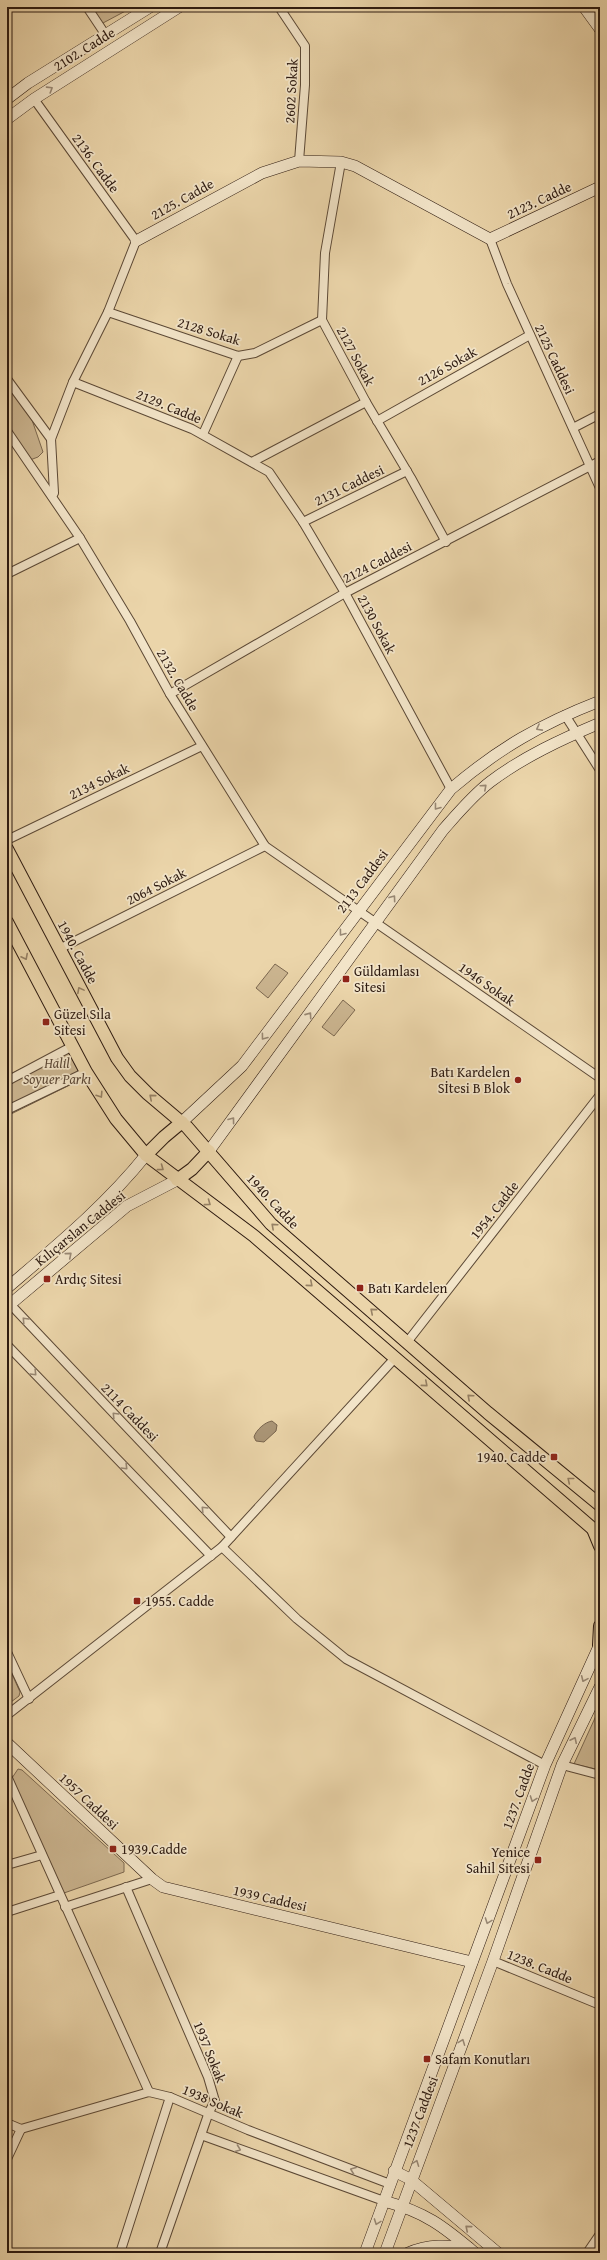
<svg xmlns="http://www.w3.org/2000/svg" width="607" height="2260" viewBox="0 0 607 2260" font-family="'Gentium Book Plus',serif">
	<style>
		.green { fill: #cbb590; stroke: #7c6850 }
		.water { fill: #aa9576; stroke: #78644d }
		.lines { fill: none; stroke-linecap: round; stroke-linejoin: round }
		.street-casing { stroke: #5c4936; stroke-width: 10 }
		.secondary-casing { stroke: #2d1a10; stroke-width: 12 }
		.primary-casing { stroke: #2d1a10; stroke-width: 14 }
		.street { stroke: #f2e4c8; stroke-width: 8 }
		.secondary { stroke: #f2e4c8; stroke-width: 11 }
		.primary { stroke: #ebd5aa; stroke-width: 12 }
		.oneway { stroke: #998975 }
		.oneway2 { stroke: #968165 }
		.poi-dot { fill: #8f2418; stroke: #f2e4c8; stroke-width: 1.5 }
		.labels { text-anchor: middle; stroke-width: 3.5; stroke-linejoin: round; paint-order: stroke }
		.street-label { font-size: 14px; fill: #2d1a10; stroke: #f2e4c8 }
		.poi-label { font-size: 14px; fill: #2d1a10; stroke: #f2e4c8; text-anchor: start }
		.park-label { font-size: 14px; font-style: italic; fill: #5c4836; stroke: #f2e4c8 }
	</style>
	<rect width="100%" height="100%" fill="#ebd5aa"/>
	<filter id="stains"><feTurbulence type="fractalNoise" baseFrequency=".005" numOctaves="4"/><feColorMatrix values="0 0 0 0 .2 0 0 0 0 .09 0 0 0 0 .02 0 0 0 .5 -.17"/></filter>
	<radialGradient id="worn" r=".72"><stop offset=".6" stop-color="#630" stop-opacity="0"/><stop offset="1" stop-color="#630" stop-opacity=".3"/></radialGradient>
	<g class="green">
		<path d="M88,7H133L103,23L96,20Z"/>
		<path d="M7,385L32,420L43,452L38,457L30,460L7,425Z"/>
		<path d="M275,964L288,973L268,998L256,988Z"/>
		<path d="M343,1000L355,1010L334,1036L322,1027Z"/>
		<path d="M66,1046L84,1078L7,1116V1076Z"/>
		<path d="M7,1663L20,1692L19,1696L7,1705Z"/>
		<path d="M600,1707V1770L574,1764Z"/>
		<path d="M18,1769L22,1770L124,1863V1872L64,1893L60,1889L12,1778Z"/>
	</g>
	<path class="water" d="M272,1421L277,1425L276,1431L264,1442L256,1441L254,1437C256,1430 265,1422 272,1421Z"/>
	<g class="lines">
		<defs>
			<g id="street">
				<path d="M87,7L105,34"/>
				<path d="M279,7L305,46V85L299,161"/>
				<path d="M34,99L136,241L108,312L73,382L51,439L54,493L52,496"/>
				<path d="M341,162L325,253L322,320L366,402L411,478L446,542"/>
				<path d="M490,239L507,284L600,488"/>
				<path d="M108,312L238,356L255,353L322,320"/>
				<path d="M7,379L51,439"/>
				<path d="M73,382L192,429L269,472L303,522L345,593L451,789"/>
				<path d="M377,421L530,335"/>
				<path d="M573,428L600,414"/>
				<path d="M7,431L80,538L130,621L170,694L265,846L600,1078"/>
				<path d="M203,434L238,356"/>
				<path d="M252,462L366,402"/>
				<path d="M303,522L407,471"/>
				<path d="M7,574L80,538"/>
				<path d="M170,694L345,593L600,461"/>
				<path d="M565,715L600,770"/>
				<path d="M7,840L202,746"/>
				<path d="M59,949L265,846"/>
				<path d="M7,1081L71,1047"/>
				<path d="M7,1110L86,1072"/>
				<path d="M10,1304L231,1537"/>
				<path d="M408,1341L600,1095"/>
				<path d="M7,1345L211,1556"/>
				<path d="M222,1547L297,1619L346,1659L545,1765"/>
				<path d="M7,1652L29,1699"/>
				<path d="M7,1715L222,1547L395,1358"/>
				<path d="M562,1765L600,1775"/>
				<path d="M7,1776L149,2092"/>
				<path d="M7,1865L42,1855"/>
				<path d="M126,1887L208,2077L215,2101L209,2112L160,2253"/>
				<path d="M65,1907L152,1879"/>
				<path d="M7,1912L60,1895"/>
				<path d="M493,1961L600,2005"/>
				<path d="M7,2123L21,2129"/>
				<path d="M21,2129L149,2092L170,2097L248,2130L390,2184"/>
				<path d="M201,2135L384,2201"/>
				<path d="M7,2159L21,2129"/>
				<path d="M120,2253L170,2097"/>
				<path d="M587,2253L600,2234"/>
			</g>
			<g id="secondary">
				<path d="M584,7L600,29"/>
				<path d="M7,99L28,83L150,7"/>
				<path d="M7,119L34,99L179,7"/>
				<path d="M136,241L262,173L299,161L341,162L355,166L490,239L600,187"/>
				<path d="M182,1122L242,1066L451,789C499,748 541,724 600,701"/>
				<path d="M209,1151L443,830C458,813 472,796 490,782C523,757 562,739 600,723"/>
				<path d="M7,1288C56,1246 105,1206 146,1155"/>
				<path d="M7,1307L127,1206L177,1180"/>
				<path d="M7,1743L152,1879L163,1887L472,1962"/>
				<path d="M394,2171L410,2179L498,2253"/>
				<path d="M384,2201C425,2212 443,2226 475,2253"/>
				<path d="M365,2253L545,1765L600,1644"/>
				<path d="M385,2253L493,1961L562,1765L600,1687"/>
				<path d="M408,2253C429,2244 447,2245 469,2248"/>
			</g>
			<g id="primary">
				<path d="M7,849L117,1058L130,1076L148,1094L187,1127L271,1224L488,1413L600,1505"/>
				<path d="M7,922L86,1072L116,1119L146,1155L254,1236L600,1535"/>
				<path d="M146,1155L164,1137L182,1122"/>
				<path d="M177,1180L192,1169L209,1151"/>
				<path d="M593,1529L600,1546"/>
				<path d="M599,1645L600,1626"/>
			</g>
		</defs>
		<use href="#street" class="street-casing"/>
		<use href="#secondary" class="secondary-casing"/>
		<use href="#primary" class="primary-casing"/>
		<use href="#street" class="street"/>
		<use href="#secondary" class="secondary"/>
		<use href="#primary" class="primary"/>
	</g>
	<defs><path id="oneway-chevron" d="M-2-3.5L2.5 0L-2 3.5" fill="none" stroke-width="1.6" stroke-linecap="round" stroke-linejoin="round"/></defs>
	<g class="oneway">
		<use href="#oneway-chevron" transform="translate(50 89) rotate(-32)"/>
		<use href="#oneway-chevron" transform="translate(539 728) rotate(152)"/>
		<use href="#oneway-chevron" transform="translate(484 787) rotate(-42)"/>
		<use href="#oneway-chevron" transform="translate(437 807) rotate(128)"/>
		<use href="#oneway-chevron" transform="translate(393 898) rotate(-54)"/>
		<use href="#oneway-chevron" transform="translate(342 933) rotate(127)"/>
		<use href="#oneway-chevron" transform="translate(309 1015) rotate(-55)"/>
		<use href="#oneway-chevron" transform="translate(264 1037) rotate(127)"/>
		<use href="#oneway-chevron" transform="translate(232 1120) rotate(-53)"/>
		<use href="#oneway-chevron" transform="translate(69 1255) rotate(-40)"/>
		<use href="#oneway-chevron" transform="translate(25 1320) rotate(-133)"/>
		<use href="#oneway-chevron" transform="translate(34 1373) rotate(46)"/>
		<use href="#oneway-chevron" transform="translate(115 1415) rotate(-134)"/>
		<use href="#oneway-chevron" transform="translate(125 1467) rotate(46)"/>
		<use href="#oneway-chevron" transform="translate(204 1509) rotate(-134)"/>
		<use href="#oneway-chevron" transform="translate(584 1679) rotate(114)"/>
		<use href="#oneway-chevron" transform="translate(574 1740) rotate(-64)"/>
		<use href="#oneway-chevron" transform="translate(533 1799) rotate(110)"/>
		<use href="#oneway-chevron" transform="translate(488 1921) rotate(110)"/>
		<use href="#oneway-chevron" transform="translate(462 2042) rotate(-69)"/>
		<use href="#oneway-chevron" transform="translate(238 2149) rotate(21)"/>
		<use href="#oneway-chevron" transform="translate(416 2163) rotate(-69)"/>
		<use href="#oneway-chevron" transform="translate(353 2170) rotate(-159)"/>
		<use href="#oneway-chevron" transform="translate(377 2222) rotate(110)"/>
		<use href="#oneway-chevron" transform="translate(468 2228) rotate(-140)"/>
	</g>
	<g class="oneway2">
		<use href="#oneway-chevron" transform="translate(25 957) rotate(63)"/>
		<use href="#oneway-chevron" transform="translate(80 990) rotate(-118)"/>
		<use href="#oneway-chevron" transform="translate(100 1095) rotate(57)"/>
		<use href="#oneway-chevron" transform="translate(152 1097) rotate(-139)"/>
		<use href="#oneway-chevron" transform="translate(161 1168) rotate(36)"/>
		<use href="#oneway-chevron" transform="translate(208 1203) rotate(36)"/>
		<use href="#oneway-chevron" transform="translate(274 1226) rotate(-138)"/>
		<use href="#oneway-chevron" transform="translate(310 1284) rotate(41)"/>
		<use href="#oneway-chevron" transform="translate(373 1311) rotate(-140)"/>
		<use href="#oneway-chevron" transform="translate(425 1384) rotate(41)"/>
		<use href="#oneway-chevron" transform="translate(470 1397) rotate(-138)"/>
		<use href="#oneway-chevron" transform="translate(570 1480) rotate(-141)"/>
	</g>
	<g class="poi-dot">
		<rect x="342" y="975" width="8" height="8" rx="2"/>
		<rect x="42" y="1018" width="8" height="8" rx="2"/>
		<circle cx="518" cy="1080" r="4"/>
		<rect x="43" y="1275" width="8" height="8" rx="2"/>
		<rect x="356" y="1284" width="8" height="8" rx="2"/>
		<rect x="550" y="1453" width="8" height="8" rx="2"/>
		<rect x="133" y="1597" width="8" height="8" rx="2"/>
		<rect x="109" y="1845" width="8" height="8" rx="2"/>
		<rect x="534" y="1856" width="8" height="8" rx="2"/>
		<rect x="423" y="2055" width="8" height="8" rx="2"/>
	</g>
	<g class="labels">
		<g class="street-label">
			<text transform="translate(84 49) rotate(-32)" y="5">2102. Cadde</text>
			<text transform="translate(291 91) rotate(-87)" y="5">2602 Sokak</text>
			<text transform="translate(96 163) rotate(54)" y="5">2136. Cadde</text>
			<text transform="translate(182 199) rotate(-29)" y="5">2125. Cadde</text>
			<text transform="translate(539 200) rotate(-25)" y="5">2123. Cadde</text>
			<text transform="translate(209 331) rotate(17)" y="5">2128 Sokak</text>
			<text transform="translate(356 356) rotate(62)" y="5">2127 Sokak</text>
			<text transform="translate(555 359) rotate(65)" y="5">2125 Caddesi</text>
			<text transform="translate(447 366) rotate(-29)" y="5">2126 Sokak</text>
			<text transform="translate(169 406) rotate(22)" y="5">2129. Cadde</text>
			<text transform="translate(349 485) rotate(-26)" y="5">2131 Caddesi</text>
			<text transform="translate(377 562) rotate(-27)" y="5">2124 Caddesi</text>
			<text transform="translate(377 624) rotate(62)" y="5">2130 Sokak</text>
			<text transform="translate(178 680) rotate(60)" y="5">2132. Cadde</text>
			<text transform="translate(99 781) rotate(-26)" y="5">2134 Sokak</text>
			<text transform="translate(362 881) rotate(-53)" y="5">2113 Caddesi</text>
			<text transform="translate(156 886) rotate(-27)" y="5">2064 Sokak</text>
			<text transform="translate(78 952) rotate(62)" y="5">1940. Cadde</text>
			<text transform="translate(487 984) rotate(35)" y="5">1946 Sokak</text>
			<text transform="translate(273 1201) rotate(47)" y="5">1940. Cadde</text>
			<text transform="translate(494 1210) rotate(-52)" y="5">1954. Cadde</text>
			<text transform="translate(80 1228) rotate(-39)" y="5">Kılıçarslan Caddesi</text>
			<text transform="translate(130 1412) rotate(46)" y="5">2114 Caddesi</text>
			<text transform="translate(518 1796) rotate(-70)" y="5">1237. Cadde</text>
			<text transform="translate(89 1801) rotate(43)" y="5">1957 Caddesi</text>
			<text transform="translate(270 1898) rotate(13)" y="5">1939 Caddesi</text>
			<text transform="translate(540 1966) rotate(22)" y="5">1238. Cadde</text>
			<text transform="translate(210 2052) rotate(68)" y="5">1937 Sokak</text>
			<text transform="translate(213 2101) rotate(23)" y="5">1938 Sokak</text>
			<text transform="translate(420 2112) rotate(-69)" y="5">1237 Caddesi</text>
		</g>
		<g class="poi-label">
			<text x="354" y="976">Güldamlası<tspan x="354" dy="16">Sitesi</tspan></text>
			<text x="54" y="1019">Güzel Sıla<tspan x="54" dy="16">Sitesi</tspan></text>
			<text x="510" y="1077" text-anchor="end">Batı Kardelen<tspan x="510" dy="16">Sİtesi B Blok</tspan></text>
			<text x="55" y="1284">Ardıç Sitesi</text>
			<text x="368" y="1293">Batı Kardelen</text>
			<text x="546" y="1462" text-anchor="end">1940. Cadde</text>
			<text x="145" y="1606">1955. Cadde</text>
			<text x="121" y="1854">1939.Cadde</text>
			<text x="530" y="1857" text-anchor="end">Yenice<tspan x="530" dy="16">Sahil Sitesi</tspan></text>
			<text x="435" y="2064">Safam Konutları</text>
		</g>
		<g class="park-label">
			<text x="57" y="1068">Halil<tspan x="57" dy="16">Soyuer Parkı</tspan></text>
		</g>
	</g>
	<rect width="607" height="2260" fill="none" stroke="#ebd5aa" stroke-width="24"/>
	<rect x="8" y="8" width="591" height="2244" fill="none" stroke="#2d1a10" stroke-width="2"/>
	<rect x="12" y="12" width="583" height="2236" fill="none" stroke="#2d1a10"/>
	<rect width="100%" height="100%" filter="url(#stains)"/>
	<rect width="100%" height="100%" fill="url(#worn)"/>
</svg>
